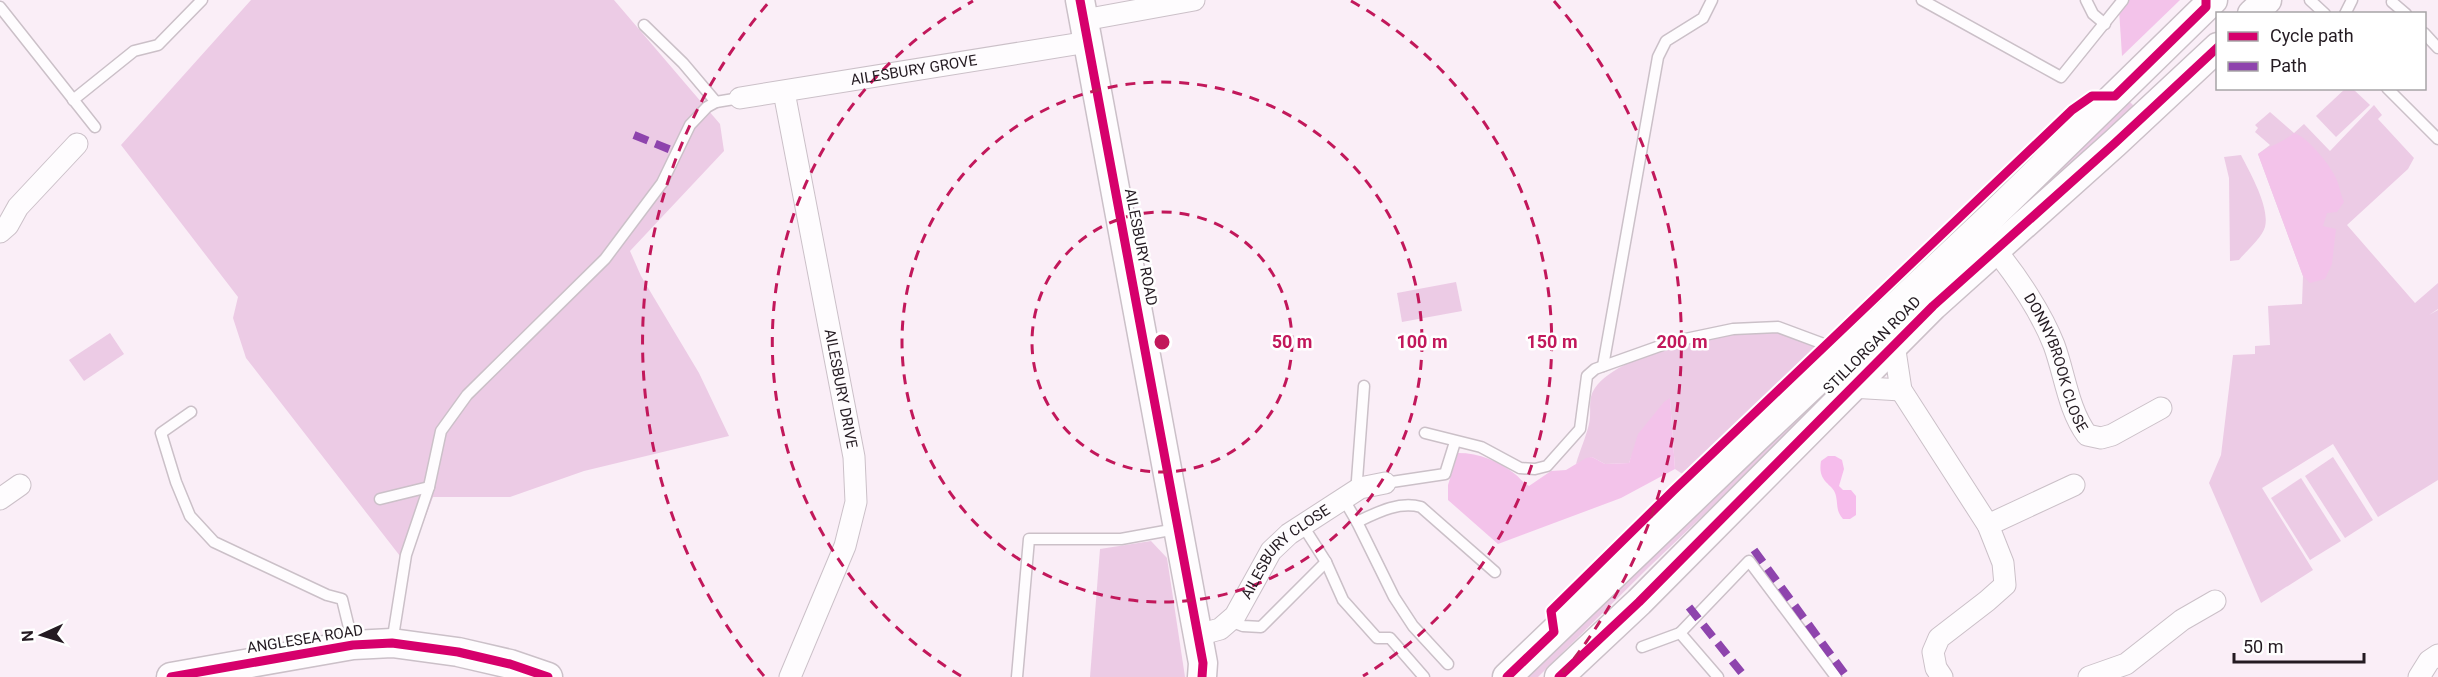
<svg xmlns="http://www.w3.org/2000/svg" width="2438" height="677" viewBox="0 0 2438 677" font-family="Roboto,sans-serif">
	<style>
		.green { fill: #eccbe5 }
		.forest { fill: #f3c3ea }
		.water { fill: #f6bcec }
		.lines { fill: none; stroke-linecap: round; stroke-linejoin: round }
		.service-casing { stroke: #cbc0c8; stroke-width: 13 }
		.minor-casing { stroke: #cbc0c8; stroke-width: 23 }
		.secondary-casing { stroke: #cbc0c8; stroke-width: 31 }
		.service { stroke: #fefcfe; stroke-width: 10 }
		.minor { stroke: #fefcfe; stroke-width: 21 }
		.secondary { stroke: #fefcfe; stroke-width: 28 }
		.quiet { stroke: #8e44ad; stroke-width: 8; stroke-dasharray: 15 8; stroke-linecap: butt }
		.cycleway-casing { stroke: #fff; stroke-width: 13 }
		.cycleway { stroke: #d6006c; stroke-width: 9 }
		.ring { fill: none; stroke: #c2185b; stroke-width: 3; stroke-dasharray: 10 8 }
		.labels { text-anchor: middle; stroke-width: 5; stroke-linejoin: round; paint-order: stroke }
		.street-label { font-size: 15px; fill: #241b22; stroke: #fff }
		.centre { fill: #c2185b; stroke: #fff; stroke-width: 3 }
		.ring-label { font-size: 18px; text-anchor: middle; font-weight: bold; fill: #c2185b; stroke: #fff; stroke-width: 5; stroke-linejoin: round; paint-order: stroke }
	</style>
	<rect width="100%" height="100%" fill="#faeef7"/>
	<g class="green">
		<path d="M251,0H614L720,124L724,151L630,251L641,276L699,373L729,436L584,471L510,497H433L410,558L400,556L246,358L233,318L238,297L121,145Z"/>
		<path d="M2346,88L2353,89L2370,105L2336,137L2316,116Z"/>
		<path d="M2128,100L2134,106L1649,567L1538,677H1525Z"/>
		<path d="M2374,105L2382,115L2378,119L2414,158L2408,169L2347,225L2415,303L2438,283V309L2429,315L2438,310V480L2378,517L2333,444L2262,488L2313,570L2261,603L2209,483L2221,455L2233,355L2255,354V346L2270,345L2268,306L2302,304L2303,276L2258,154L2270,145L2255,132L2258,128L2255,125L2270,112L2294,133L2304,124L2330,151Z"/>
		<path d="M2241,155C2250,173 2270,207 2265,227C2262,238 2246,251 2239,260L2230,261L2229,178L2224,157Z"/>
		<path d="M1456,282L1462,311L1402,322L1397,293Z"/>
		<path d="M1771,330L1818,346L1684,475L1675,469L1670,399L1634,450L1629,463L1605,464L1592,457L1576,464C1580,450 1586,437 1589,424C1592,412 1587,399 1595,388C1623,350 1725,333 1771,330Z"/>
		<path d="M110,333L124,354L84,381L69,360Z"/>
		<path d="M2333,457L2373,520L2345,538L2305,476Z"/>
		<path d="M2301,478L2341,541L2310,560L2271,498Z"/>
		<path d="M1151,541L1167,558L1185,677H1090L1100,549Z"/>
	</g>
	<g class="forest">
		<path d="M2127,0H2180L2122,56L2119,9Z"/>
		<path d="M2294,133C2307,136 2334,169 2338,183C2340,189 2341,196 2344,202L2337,212L2327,213L2323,226L2336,229L2332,264L2325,279L2310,283L2303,276L2258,154C2269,146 2284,142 2294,133Z"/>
		<path d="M1670,398L1675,469L1621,498L1498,544L1448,500V485L1458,453C1480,453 1498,461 1515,474C1520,478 1523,483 1529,486L1551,471L1566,470L1586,458L1592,457L1605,464L1629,463L1638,434L1664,402Z"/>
	</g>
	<path class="water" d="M1828,456H1835L1842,460L1844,469L1839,486L1843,490H1851L1856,496V515L1850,519H1843C1836,511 1838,506 1836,496C1834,483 1817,484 1821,461Z"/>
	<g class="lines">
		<defs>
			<g id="service">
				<path d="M1922,0L2061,77L2123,0"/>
				<path d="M2086,0L2093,14L2105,24"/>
				<path d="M2310,0L2325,14"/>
				<path d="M2392,2L2406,14"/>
				<path d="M0,7L95,127"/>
				<path d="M2345,14L2352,0"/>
				<path d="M644,25L683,63L716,102"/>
				<path d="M2424,33L2438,48"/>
				<path d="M2387,88L2438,139"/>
				<path d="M73,100L134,51L158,45L202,0"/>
				<path d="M1603,366L1658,57L1666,41L1703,18L1712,0"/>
				<path d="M191,412L161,433L176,482L190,516L214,542L327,595L342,599L353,644"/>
				<path d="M1425,433L1481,447L1520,468L1535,469L1547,466L1580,429L1587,376L1595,369L1671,342L1733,329L1778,327L1821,343"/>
				<path d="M1385,483L1445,474L1455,442"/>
				<path d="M1360,488L1357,480L1364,386"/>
				<path d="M1343,498L1357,522C1378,512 1399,501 1421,507L1495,572"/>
				<path d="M380,499L429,487"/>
				<path d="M1357,522L1394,597L1413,626L1448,664"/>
				<path d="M1303,526L1326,562L1343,600L1377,638H1390L1424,677"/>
				<path d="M1230,621L1243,626L1261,627L1326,562"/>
				<path d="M392,643L406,555L429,487L441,431L467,395L605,259L662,183L690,125L707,107L716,102L740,98"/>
				<path d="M1642,647L1680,633"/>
				<path d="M1017,677L1029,539H1121L1176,529"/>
				<path d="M1718,677L1680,633L1749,561L1836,677"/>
			</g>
			<g id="minor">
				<path d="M1084,20L1194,0"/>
				<path id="s1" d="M784,92L854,457L856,502L845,546L790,677"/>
				<path id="s2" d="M740,98L1088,42"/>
				<path d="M0,232L8,225L18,207L77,144"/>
				<path id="s3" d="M1996,251C2017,276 2042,314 2054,345C2065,375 2068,409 2087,435L2101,438L2112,435L2161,408"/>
				<path d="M1894,344L1901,390L1988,525L2003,563L2005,585L1987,601L1939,638L1933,652L1936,668L1942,677"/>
				<path d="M1851,387L1901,390"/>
				<path d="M0,499L20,485"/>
				<path d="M1988,525L2074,485"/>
				<path id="s4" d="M1198,635L1220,629L1235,616L1271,551L1289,534L1360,488L1385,483"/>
				<path d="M2089,677L2126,664L2182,620L2215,601"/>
				<path d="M2419,677L2429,661L2438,655"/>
			</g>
			<g id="secondary">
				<path d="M1080,0L1203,663L1202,677"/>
				<path d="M2252,14L2267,0"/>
				<path d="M171,677L353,645L392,643L458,652L510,664L548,677"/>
				<path d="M1507,677L1757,437L1991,217L2213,0"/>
				<path d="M1559,677L1639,602L1933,306L2115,143L2218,47"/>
			</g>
		</defs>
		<use href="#service" class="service-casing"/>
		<use href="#minor" class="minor-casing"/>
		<use href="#secondary" class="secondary-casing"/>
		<use href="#service" class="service"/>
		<use href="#minor" class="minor"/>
		<use href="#secondary" class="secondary"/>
		<g class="quiet">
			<path d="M634,135L676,152"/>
			<path d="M1754,550L1847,677"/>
			<path d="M1689,607L1745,677"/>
		</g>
		<defs>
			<g id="cycleway">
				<path d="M1080,0L1203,663L1202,677"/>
				<path d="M171,677L353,645L392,643L458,652L510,664L548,677"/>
				<path d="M1507,677L1554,632L1551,611L1674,490L2072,110L2092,96H2115L2206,7V0"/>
				<path d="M1559,677L1639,602L1933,306L2115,143L2218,47"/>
			</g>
		</defs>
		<use href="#cycleway" class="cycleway-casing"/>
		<use href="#cycleway" class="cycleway"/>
	</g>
	<g class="ring">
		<circle cx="1162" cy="342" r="130"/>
		<circle cx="1162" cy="342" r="260"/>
		<path d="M961 676A390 390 0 0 1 973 1M1351 1A390 390 0 0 1 1363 676"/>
		<path d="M764 676A520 520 0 0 1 770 1M1554 1A520 520 0 0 1 1560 676"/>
	</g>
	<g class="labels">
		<g class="street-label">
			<text dy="5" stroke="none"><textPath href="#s2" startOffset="176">AILESBURY GROVE</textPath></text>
			<text transform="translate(1141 247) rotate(79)" y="5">AILESBURY ROAD</text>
			<text transform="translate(1872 345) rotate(-45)" y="5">STILLORGAN ROAD</text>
			<text dy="5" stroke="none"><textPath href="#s3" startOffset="128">DONNYBROOK CLOSE</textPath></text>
			<text dy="5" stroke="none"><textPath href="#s1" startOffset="302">AILESBURY DRIVE</textPath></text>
			<text dy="5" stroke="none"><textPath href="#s4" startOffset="126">AILESBURY CLOSE</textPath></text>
			<text transform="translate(305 639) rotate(-9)" y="5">ANGLESEA ROAD</text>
		</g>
	</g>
	<circle cx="1162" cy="342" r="9" class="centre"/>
	<g class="ring-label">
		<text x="1292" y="348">50 m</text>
		<text x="1422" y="348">100 m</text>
		<text x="1552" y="348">150 m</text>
		<text x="1682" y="348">200 m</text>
	</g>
	<rect x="2216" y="12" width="210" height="78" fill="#ffffff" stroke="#a7a4a7" stroke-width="1.5"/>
	<rect x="2228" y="32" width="30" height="9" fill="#d6006c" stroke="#a7a4a7" stroke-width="1.5"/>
	<text x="2270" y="42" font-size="18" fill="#241b22">Cycle path</text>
	<rect x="2228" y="62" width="30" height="9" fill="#8e44ad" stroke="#a7a4a7" stroke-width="1.5"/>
	<text x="2270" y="72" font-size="18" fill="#241b22">Path</text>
	<g transform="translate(42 635) rotate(266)" stroke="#ffffff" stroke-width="4.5" paint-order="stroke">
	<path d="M0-4.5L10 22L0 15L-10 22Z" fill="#241b22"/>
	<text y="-9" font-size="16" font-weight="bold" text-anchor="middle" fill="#241b22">N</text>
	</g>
	<path d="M2234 653v9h130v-9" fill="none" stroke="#241b22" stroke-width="3"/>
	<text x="2243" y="653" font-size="18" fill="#241b22" stroke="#ffffff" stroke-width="4.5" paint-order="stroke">50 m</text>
</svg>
